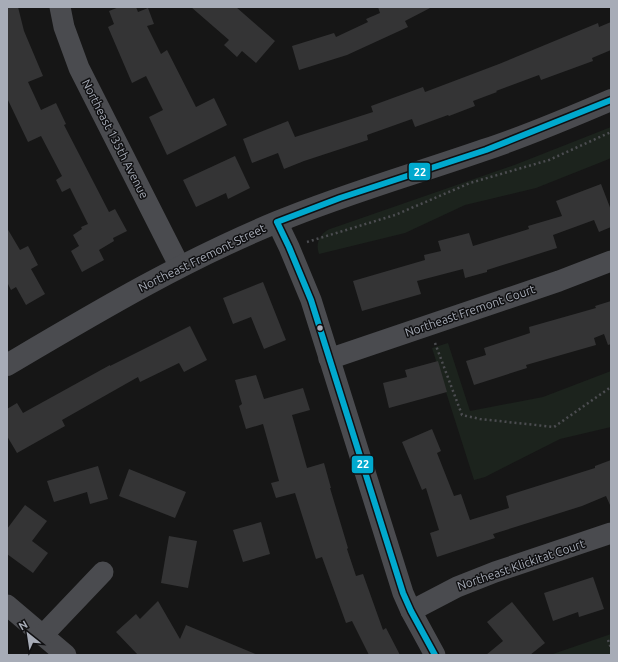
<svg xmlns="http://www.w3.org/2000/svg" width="618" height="662" viewBox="0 0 618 662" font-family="Ubuntu,sans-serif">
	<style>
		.green { fill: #1c231d }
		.building { fill: #343435 }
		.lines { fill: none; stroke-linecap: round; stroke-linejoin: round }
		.path { stroke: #4c4d51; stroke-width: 2.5; stroke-dasharray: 2 3; stroke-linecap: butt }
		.minor { stroke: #4a4b4f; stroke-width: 21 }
		.tertiary { stroke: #4a4b4f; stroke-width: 22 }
		.bus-1-casing { stroke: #101012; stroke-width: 9 }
		.bus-1 { stroke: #00a9ce; stroke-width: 6 }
		.bus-dot { fill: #a7acb7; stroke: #101012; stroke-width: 1.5 }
		.labels { text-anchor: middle; stroke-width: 3; stroke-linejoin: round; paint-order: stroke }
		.street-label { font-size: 12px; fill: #a7acb7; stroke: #101012 }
		.line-badge { stroke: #101012; stroke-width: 1.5 }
		.badge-label { font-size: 11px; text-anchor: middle; font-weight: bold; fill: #fff }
	</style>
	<rect width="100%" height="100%" fill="#161616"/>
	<g class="green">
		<path d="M611,127V158L604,161L536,188L465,205L405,233L319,254C315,243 320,233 330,229L517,164Z"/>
		<path d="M448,343L470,411L543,397L611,371V427L560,439L485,477L474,480L432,348Z"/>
		<path d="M611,634V655H550Z"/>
	</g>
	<g class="building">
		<path d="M7,7H18L24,31L43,76L28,82L41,110L56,103L66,124L64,125L109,212L115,209L127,231L113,238L114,241L99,250L104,260L82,272L71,251L79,246L73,235L82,229L81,227L88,224L70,188L62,192L56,180L62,176L41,136L28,142L7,98Z"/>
		<path d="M119,7H136L138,12L148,8L154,24L147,26L161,54L167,50L196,107L214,98L227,125L167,155L149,117L163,110L146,76L132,83L108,27L114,24L109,11Z"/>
		<path d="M191,7H236L275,41L256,63L242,51L237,57L224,45L229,40Z"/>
		<path d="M378,7H432L405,21L408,27L347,55L299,70L292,46L334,33L336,37L368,22L366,19L380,13Z"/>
		<path d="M611,22V50L592,58L593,61L541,80L539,75L496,91L497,92L473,101L475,106L449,116L448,115L415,127L412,119L367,135L368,140L304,161L284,169L278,153L252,163L243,139L288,121L295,137L373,112L371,106L423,87L425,92L499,64L598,23L599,27Z"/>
		<path d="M235,156L250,188L228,199L226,193L196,207L183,180Z"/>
		<path d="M601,184L611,210V227L599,232L594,220L553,235L557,248L487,270V272L465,278L463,269L417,281L421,294L362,311L353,281L425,260L424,255L441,251L438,241L469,233L473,246L529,229L528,226L562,216L556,201Z"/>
		<path d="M7,228L20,250L28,246L38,265L31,269L45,294L26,305L16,287L11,290L7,282Z"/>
		<path d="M263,282L286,340L264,349L251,317L233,324L223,298Z"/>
		<path d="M611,301V344L608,345L604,334L594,338L596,345L526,365L527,368L474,385L466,361L486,355L484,348L530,333L529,327L596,308L595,306Z"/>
		<path d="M190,326L207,360L184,372L179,363L140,382L138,377L62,420L65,426L17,453L7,436V409L17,403L23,413L110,365V366Z"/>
		<path d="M438,361L447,392L389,408L383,383L407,377L405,370Z"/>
		<path d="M256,375L264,399L303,388L310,410L292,415L307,468L324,463L331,488H330L348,548L347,549L356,576L363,574L383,630L386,628L400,655H369L352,621L346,623L322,557L316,559L295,493L276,498L271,483L279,481L263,424L246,429L239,406L242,404L235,380Z"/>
		<path d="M432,429L441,451L437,453L454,496L461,494L470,520L509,508L506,496L595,468V466L611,460V505H610L606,496L582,506L493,534L495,538L437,557L430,533L439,530L426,488L422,490L402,442Z"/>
		<path d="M98,466L108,499L90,504L87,492L54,502L47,481Z"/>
		<path d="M129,469L186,492L175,518L119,496Z"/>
		<path d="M25,505L47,521L32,541L48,553L33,573L7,554V529Z"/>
		<path d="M261,522L270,554L243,562L233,530Z"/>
		<path d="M169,536L197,541L188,588L161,583Z"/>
		<path d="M593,577L604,609L579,617L578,612L553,621L544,593Z"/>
		<path d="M158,601L180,639L186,625L258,655H138L116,632L136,614L140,619Z"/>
		<path d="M512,602L545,643L530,655H486L503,641L487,622Z"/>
	</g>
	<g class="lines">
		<g class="path">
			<path d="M307,242L395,215L470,183L549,160L611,132"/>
			<path d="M435,343L462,415L480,419L554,427L611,387"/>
			<path d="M608,640L611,648"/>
		</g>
		<g class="minor">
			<path d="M60,7L64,27L79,68L180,267"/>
			<path d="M277,222L289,247L311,300L403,593L411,611L435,655"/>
			<path d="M329,359L559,281L611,261"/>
			<path d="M7,605L66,655"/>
			<path d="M411,611L457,587L495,572L611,533"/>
			<path d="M43,635L103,572"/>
		</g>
		<path class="tertiary" d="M7,365C95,313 182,261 277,222C344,194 415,174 484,150C527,136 569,118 611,100"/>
		<defs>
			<path id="bus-1" d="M435,655L411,611L403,593L311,300L289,247L277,222L340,198L486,150L611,100"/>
		</defs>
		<use href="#bus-1" class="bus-1-casing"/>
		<use href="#bus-1" class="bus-1"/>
	</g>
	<circle class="bus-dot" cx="320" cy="328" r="3.5"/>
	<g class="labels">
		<g class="street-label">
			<text transform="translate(115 139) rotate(63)" y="4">Northeast 135th Avenue</text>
			<text transform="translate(202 258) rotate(-26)" y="4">Northeast Fremont Street</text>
			<text transform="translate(470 311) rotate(-19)" y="4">Northeast Fremont Court</text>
			<text transform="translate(521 565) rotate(-19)" y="4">Northeast Klickitat Court</text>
		</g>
	</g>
	<g class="line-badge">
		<rect x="408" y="162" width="23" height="19" rx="4" fill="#00a9ce"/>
		<rect x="351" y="455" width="23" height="19" rx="4" fill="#00a9ce"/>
	</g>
	<g class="badge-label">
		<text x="420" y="176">22</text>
		<text x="363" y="468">22</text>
	</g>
	<rect width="618" height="662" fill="none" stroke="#a7acb7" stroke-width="16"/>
	<g transform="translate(28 634) rotate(330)" stroke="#101012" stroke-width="3" paint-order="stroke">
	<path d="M0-3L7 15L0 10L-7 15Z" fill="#a7acb7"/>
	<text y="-6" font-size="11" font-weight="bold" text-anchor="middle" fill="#a7acb7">N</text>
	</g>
</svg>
